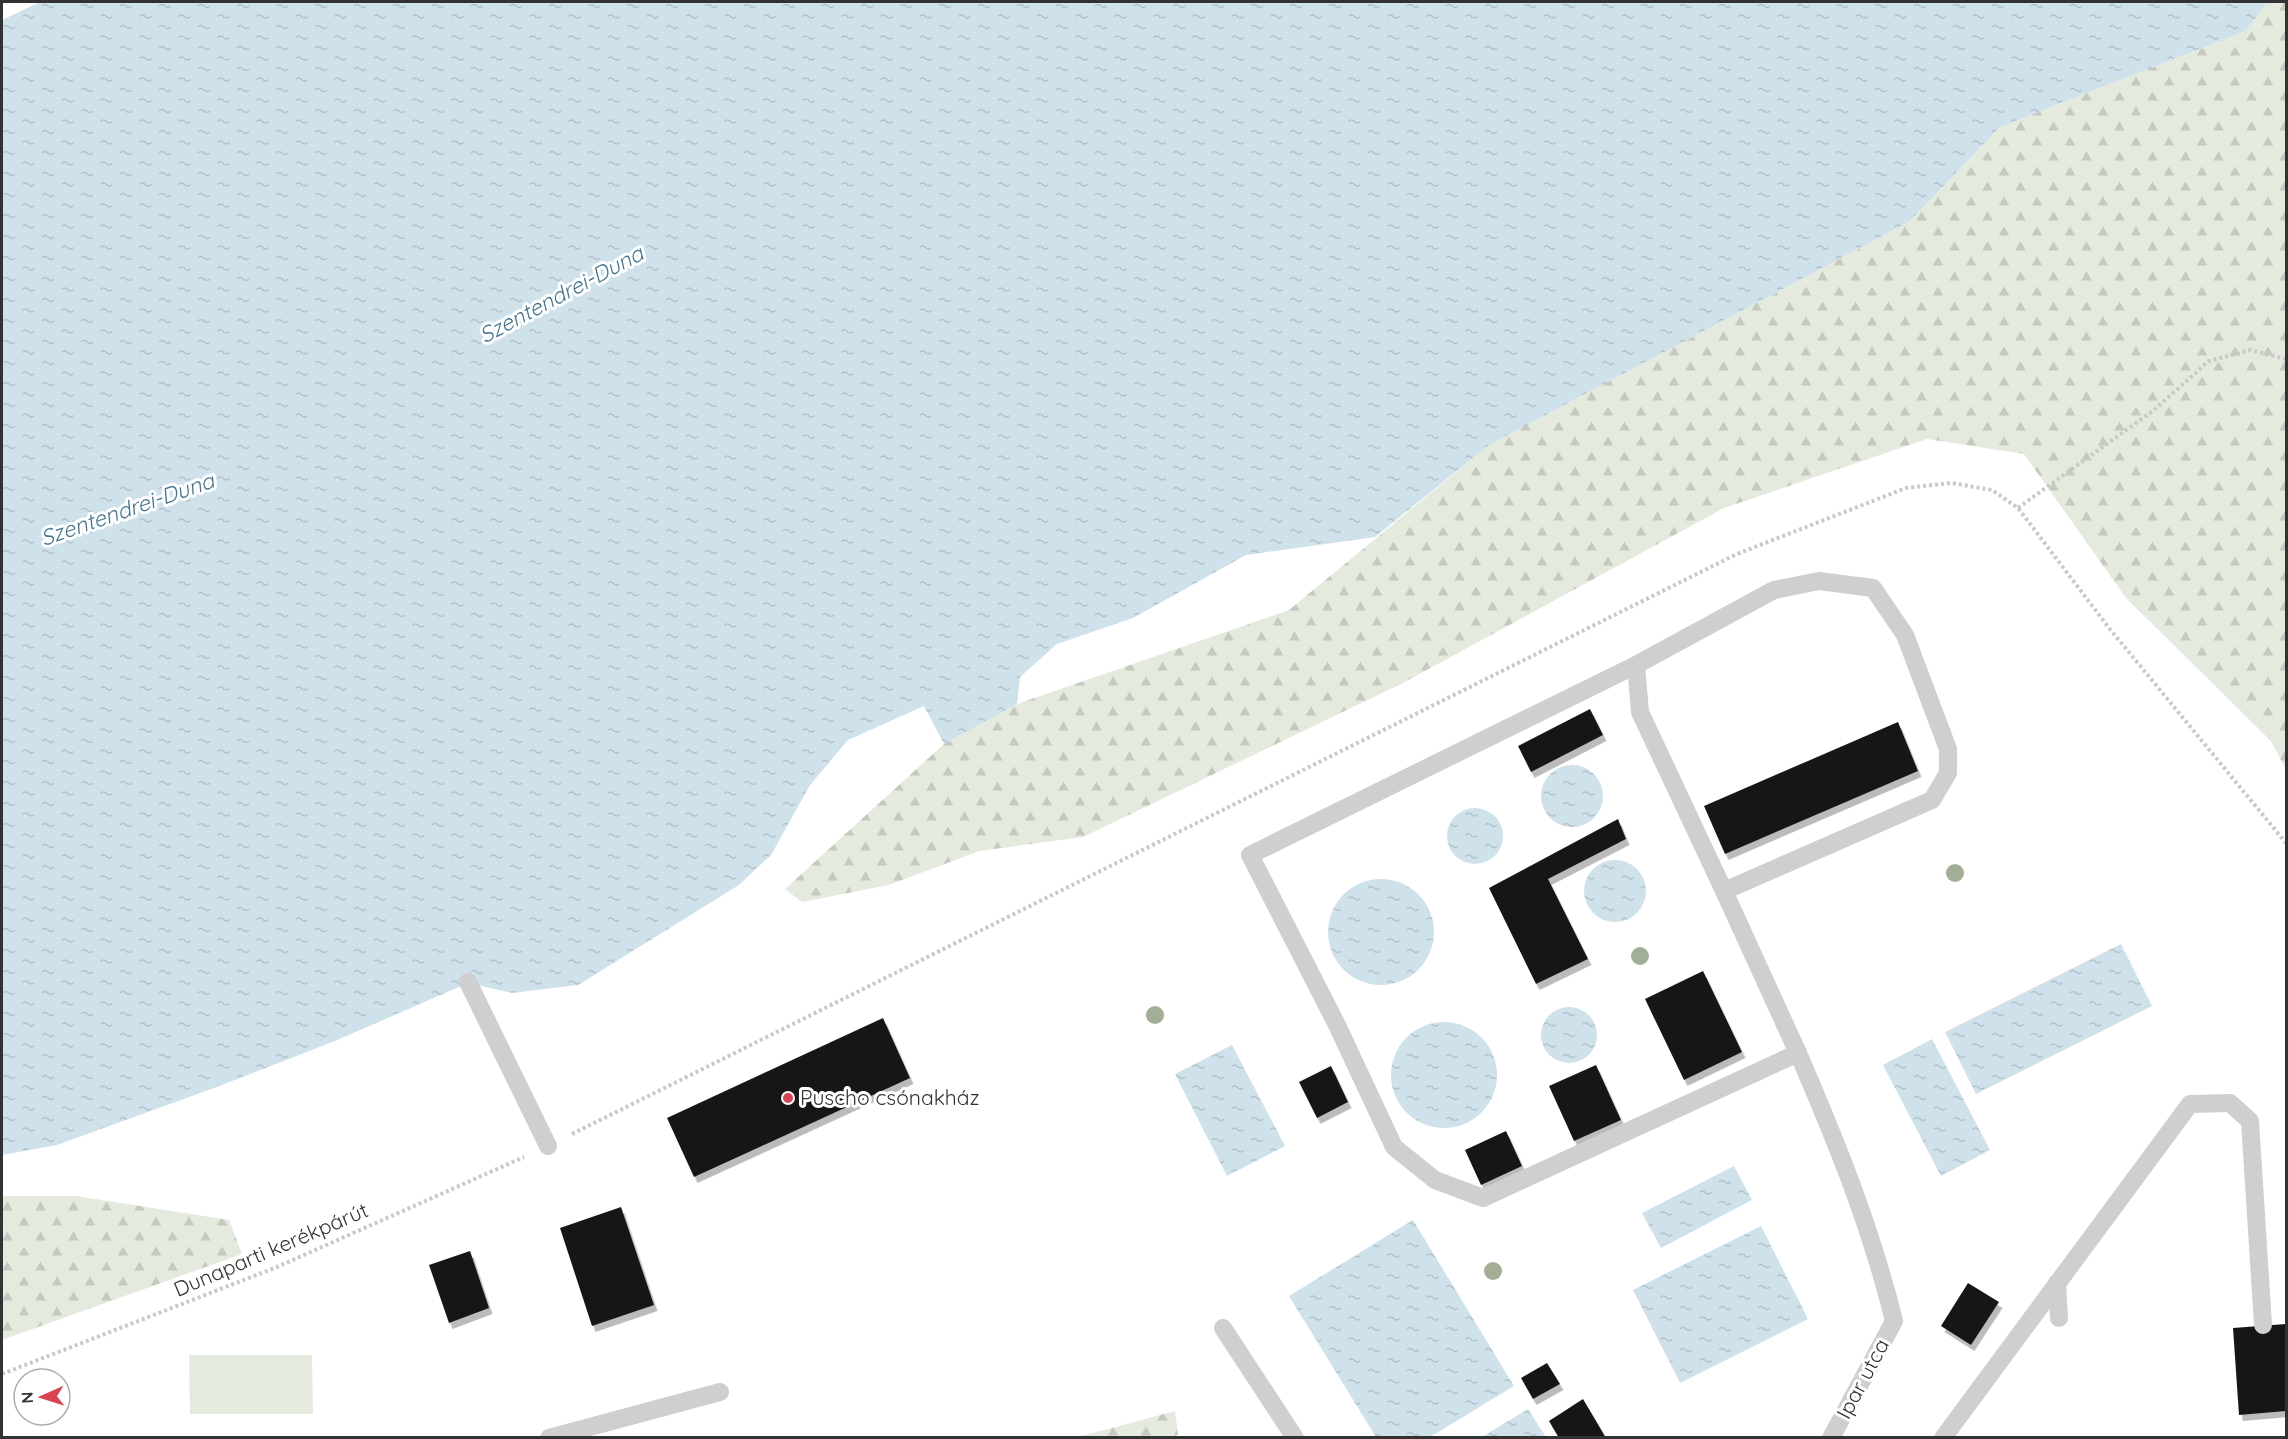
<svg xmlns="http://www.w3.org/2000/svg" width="2288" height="1439" viewBox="0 0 2288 1439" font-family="Quicksand,sans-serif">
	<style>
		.forest { fill: url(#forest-firs) }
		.pitch { fill: #e5eade }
		.water { fill: url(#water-ripples) }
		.building { fill: #191919; filter: url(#shadow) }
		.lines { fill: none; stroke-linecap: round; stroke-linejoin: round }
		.path { stroke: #c9c9c9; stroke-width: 4; stroke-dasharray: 3 3; stroke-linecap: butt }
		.lane { stroke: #cfcfcf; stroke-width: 18 }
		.tree { fill: #a3ae96 }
		.poi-dot { fill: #d94354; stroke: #fff; stroke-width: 2 }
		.labels { text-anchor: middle; stroke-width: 6; stroke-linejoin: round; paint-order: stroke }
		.poi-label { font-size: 21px; fill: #323232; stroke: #fff; text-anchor: start }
		.street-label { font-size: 21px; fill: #323232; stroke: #fff }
		.water-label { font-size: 22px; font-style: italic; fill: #44758f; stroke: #fff }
	</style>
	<defs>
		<pattern id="forest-firs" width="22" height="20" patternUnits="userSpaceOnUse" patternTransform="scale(1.5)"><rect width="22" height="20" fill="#e5eade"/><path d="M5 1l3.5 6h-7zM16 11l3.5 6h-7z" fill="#c5c9bf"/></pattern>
		<pattern id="water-ripples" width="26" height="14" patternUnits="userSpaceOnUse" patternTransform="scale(1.5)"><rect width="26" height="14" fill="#cfe1eb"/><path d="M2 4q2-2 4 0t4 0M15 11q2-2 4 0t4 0" fill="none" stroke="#b2c2ca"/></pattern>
		<filter id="shadow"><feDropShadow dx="3.5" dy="6" stdDeviation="0" flood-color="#0004"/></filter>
	</defs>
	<rect width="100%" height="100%" fill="#fff"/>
	<g class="forest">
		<path d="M2267,2H2286V770L2271,741L2126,598L2024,454L1927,439L1724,508L1401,684L1083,837L979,851L889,885L802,902L785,889L944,744L1017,704L1289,610L1489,445L1909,222L2000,127L2246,31Z"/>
		<path d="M2,1196H76L229,1220L242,1254L2,1340Z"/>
		<path d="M1175,1411L1178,1435L1172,1437H1078Z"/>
	</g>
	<path class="pitch" d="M189,1355H312L313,1414H190Z"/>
	<g class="water">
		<path d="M40,2H2267L2246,31L2000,127L1909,222L1489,445L1375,537L1246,555L1133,618L1057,644L1020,677L1017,704L944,744L924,706L848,740L810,785L771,855L739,885L578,985L512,993L468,983L335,1041L214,1088L57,1145L2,1155V20Z"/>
		<circle cx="1572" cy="796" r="31"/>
		<circle cx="1475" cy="836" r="28"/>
		<circle cx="1615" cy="891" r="31"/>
		<circle cx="1381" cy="932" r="53"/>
		<path d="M2121,944L2152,1006L1976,1094L1945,1032Z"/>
		<circle cx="1569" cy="1035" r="28"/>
		<circle cx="1444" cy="1075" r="53"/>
		<path d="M1932,1039L1990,1150L1941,1176L1883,1065Z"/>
		<path d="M1232,1045L1285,1146L1227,1176L1175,1074Z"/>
		<path d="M1734,1166L1752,1200L1661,1248L1642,1213Z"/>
		<path d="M1413,1220L1514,1386L1430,1437H1376L1289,1296Z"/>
		<path d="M1761,1226L1808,1319L1680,1383L1633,1290Z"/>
		<path d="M1528,1409L1546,1437H1482Z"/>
	</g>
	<g class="building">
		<path d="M1590,709L1603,735L1531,772L1518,746Z"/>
		<path d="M1898,722L1918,771L1725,854L1704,806Z"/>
		<path d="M1618,819L1626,839L1548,879L1588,959L1536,984L1489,888Z"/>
		<path d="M1703,971L1742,1052L1684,1080L1645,999Z"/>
		<path d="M883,1018L910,1078L694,1177L667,1118Z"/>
		<path d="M1596,1065L1621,1120L1574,1141L1549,1086Z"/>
		<path d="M1331,1066L1348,1102L1317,1118L1299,1082Z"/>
		<path d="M1506,1131L1522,1166L1481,1185L1465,1150Z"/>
		<path d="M621,1207L654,1305L592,1326L560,1228Z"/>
		<path d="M470,1251L489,1308L449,1323L429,1265Z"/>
		<path d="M1968,1283L1999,1302L1971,1345L1941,1326Z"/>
		<path d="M2286,1324V1411L2239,1415L2233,1328Z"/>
		<path d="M1547,1363L1560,1384L1533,1399L1521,1378Z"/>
		<path d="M1583,1399L1606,1438H1559L1549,1421Z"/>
	</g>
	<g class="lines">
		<g class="path">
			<path d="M2018,508L2154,410L2209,361L2250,350L2286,359"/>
			<path d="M572,1134L1737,554L1906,488L1951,483L1992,490L2018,508L2109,628L2286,843"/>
			<path d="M2,1374L277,1267L524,1157"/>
		</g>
		<g class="lane">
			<path d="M1636,665L1250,855L1337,1025L1394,1147L1435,1180L1483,1198L1798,1053L1724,891L1932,800L1948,773V749L1905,635L1873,588L1819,581L1774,590L1636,665L1640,712L1724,891"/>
			<path d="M468,982L548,1146"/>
			<path d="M1798,1053C1836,1141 1871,1227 1894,1321L1831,1438"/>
			<path d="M2057,1283L2059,1318"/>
			<path d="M1223,1328L1295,1438"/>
			<path d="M549,1438L720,1392"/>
			<path d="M1943,1438L2190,1104L2230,1103L2250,1121L2263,1325"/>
		</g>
	</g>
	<g class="tree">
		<circle cx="1955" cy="873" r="9"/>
		<circle cx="1640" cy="956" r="9"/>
		<circle cx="1155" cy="1015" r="9"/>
		<circle cx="1493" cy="1271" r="9"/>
	</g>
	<circle class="poi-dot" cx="788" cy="1098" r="6"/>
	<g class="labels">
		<g class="poi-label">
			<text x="800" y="1105">Puscho csónakház</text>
		</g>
		<g class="street-label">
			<text transform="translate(271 1250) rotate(-23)" y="7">Dunaparti kerékpárút</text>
			<text transform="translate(1863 1379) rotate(-62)" y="7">Ipar utca</text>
		</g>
		<g class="water-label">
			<text transform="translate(561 294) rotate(-28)" y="8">Szentendrei-Duna</text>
			<text transform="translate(127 509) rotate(-19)" y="8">Szentendrei-Duna</text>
		</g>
	</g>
	<rect width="2288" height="1439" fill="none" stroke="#323232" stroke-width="6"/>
	<g transform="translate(42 1397) rotate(267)"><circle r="28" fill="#ffffff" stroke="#adadad" stroke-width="1.5"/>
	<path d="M0-4.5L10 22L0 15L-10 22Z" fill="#d94354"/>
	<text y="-9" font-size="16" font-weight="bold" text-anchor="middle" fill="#323232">N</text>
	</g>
</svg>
